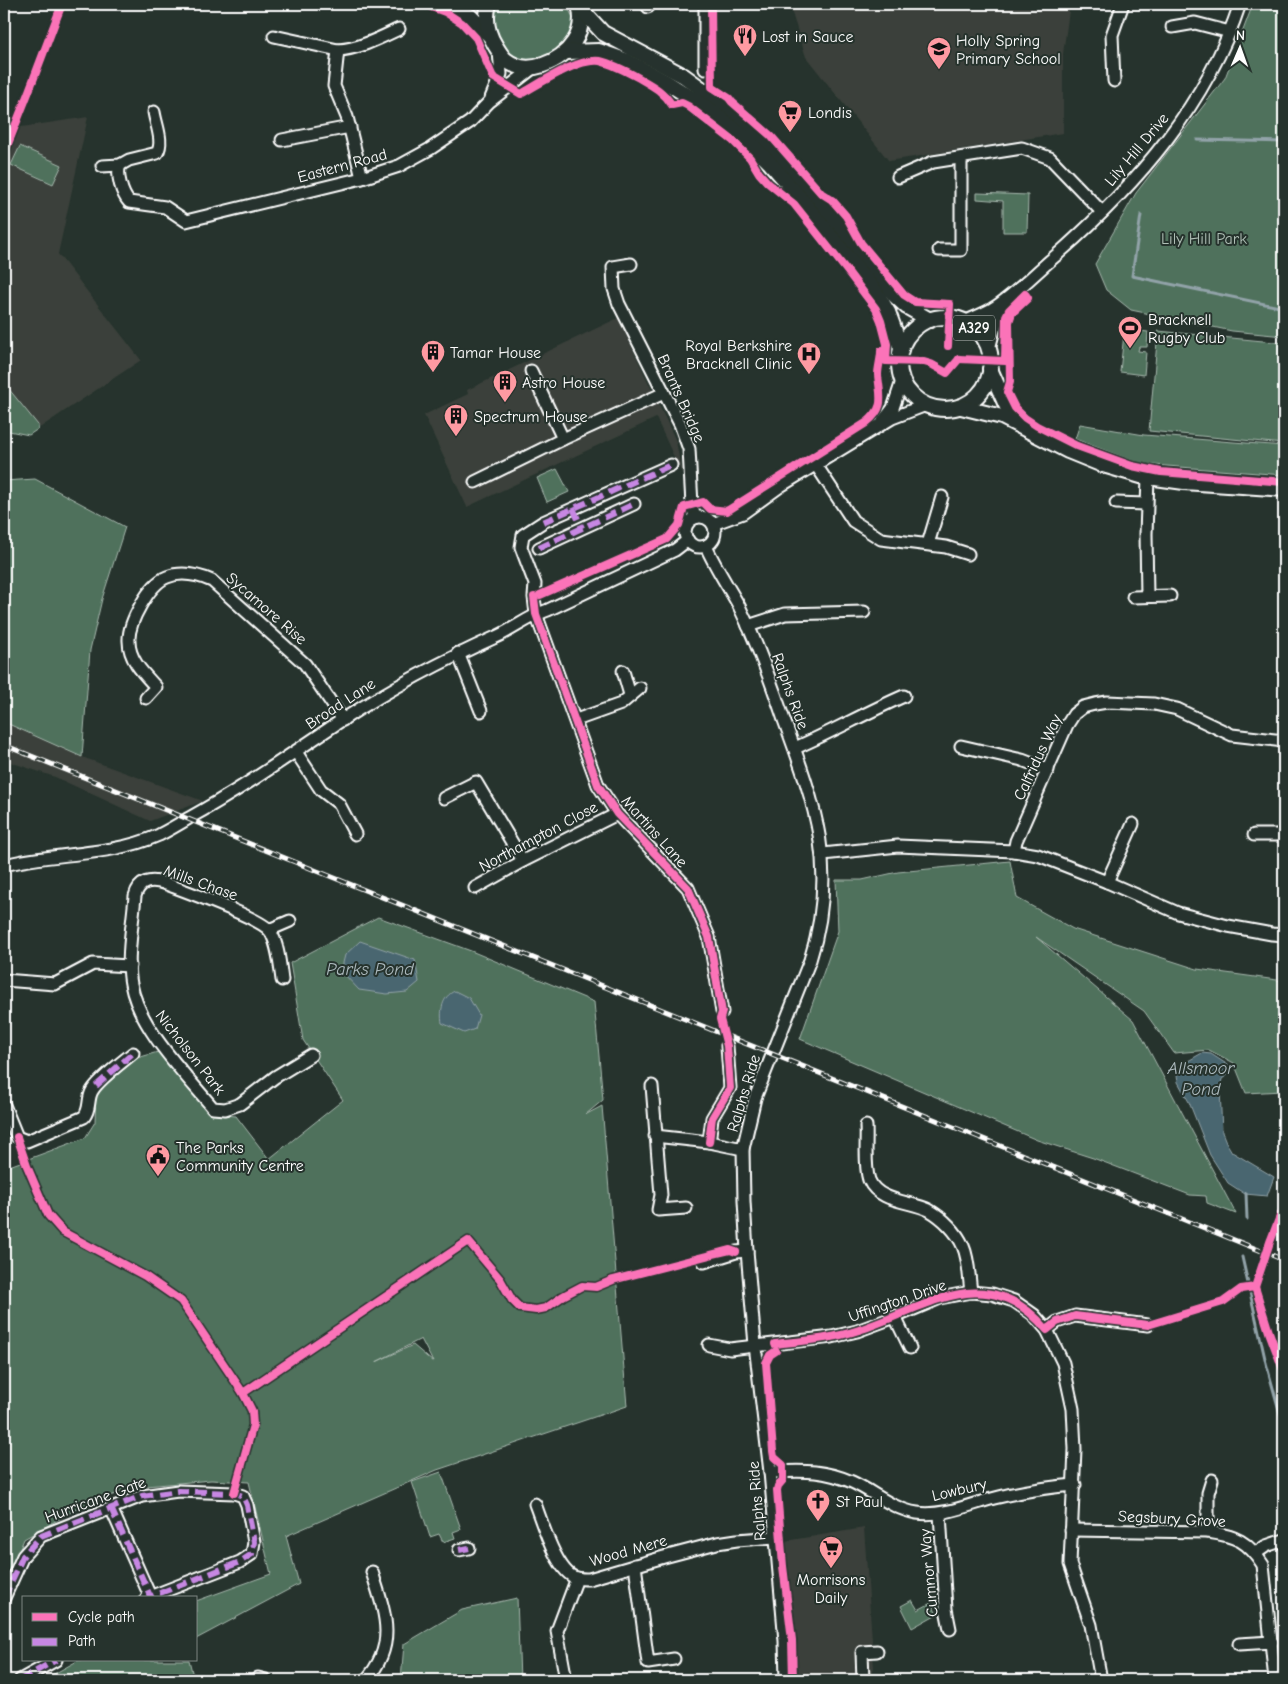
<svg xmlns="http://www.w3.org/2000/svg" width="1288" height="1684" viewBox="0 0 1288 1684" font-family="'Comic Neue',sans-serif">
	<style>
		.built { fill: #3a403a }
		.green { fill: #4f715c; stroke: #a7b8ae; fill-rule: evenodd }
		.water { fill: #49666f; stroke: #92a3a9 }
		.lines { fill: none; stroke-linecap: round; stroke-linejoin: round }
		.stream { stroke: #92a3a9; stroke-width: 3 }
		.minor-casing { stroke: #fff; stroke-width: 15 }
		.major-casing { stroke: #fff; stroke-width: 18 }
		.minor { stroke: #26332d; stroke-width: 11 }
		.major { stroke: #26332d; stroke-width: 14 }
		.rail-casing { stroke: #fff; stroke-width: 5 }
		.rail { stroke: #26332d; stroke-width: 3; stroke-dasharray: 9; stroke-linecap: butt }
		.quiet { stroke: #c787e3; stroke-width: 6; stroke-dasharray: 12 6; stroke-linecap: butt }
		.cycleway-casing { stroke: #26332d; stroke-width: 11 }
		.cycleway { stroke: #fb73b8; stroke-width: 8 }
		.labels { text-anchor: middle; stroke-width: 4; stroke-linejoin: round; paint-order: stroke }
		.shield { fill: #26332d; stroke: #bec2c0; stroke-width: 1 }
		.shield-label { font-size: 15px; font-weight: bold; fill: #fff }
		.poi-label { font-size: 16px; fill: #fff; stroke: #26332d; text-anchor: start }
		.street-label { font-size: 16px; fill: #fff; stroke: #26332d }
		.park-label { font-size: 16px; fill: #b0bfb6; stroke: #26332d }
		.water-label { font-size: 18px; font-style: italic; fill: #adbabe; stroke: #26332d }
	</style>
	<rect width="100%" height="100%" fill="#26332d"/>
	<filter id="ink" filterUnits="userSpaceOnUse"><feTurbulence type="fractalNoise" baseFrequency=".02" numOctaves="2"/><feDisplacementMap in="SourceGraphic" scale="10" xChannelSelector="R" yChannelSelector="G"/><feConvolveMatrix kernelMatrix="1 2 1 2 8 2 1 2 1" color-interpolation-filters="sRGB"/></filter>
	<g filter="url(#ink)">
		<g class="built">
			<path d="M789,4H1070L1063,54V133L889,161L806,57Z"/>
			<path d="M88,117L58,254L141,360L38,429V425L4,383V159L15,128Z"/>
			<path d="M618,318L676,441L682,474L656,418L467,507L424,415L468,394L467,390Z"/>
			<path d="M4,722L82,757L203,801L150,821L55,777L4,760Z"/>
			<path d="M864,1528L874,1668L868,1680H794L785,1541Z"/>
		</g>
		<g class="green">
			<path d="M498,4H565C569,10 574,17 574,25C574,42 546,62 530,61C524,61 517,59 512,55C505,51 503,44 499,36C494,23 491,17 498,4Z"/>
			<path d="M1253,4H1284V336L1232,331L1131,310L1106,290L1095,264L1136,193L1225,78Z"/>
			<path d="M20,146L62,165L53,184L11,165Z"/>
			<path d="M977,193L1028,195L1027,232H1003V201L977,199Z"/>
			<path d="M1125,324L1140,326V331L1148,332L1147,347H1139L1138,351L1146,352L1144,375L1120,372Z"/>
			<path d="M1158,331L1284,343V444L1149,431Z"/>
			<path d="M4,383L38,425V429L29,435L4,430Z"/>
			<path d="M1080,424L1144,435L1284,446V475L1141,464L1075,439Z"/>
			<path d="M557,469L569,492L547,502L537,478Z"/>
			<path d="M35,479L125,527L102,599L90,650L82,757L4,722V481Z"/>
			<path d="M1010,861L1017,898L1073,929L1197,969L1284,981V1100L1282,1091L1246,1093L1234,1063L1209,1050L1174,1053L1144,1011L1036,937L1133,1020L1236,1214L1207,1203L1206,1196L1190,1195L1093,1158L1037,1140L800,1039L838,931L836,880H862L898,872Z"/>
			<path d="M378,917L471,951L594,1002L603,1100L585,1115L602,1106L627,1406L437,1470L286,1536L299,1584L196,1639V1601L271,1574L249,1482L211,1480L135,1487L82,1506L24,1539L4,1588V1168L85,1138L95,1122L96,1093L137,1058L158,1052L210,1114L236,1116L269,1159L343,1100L303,1040L290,963ZM421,1339L433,1362L413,1345L376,1362Z"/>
			<path d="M441,1472L461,1529L453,1532L455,1538L443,1542L439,1534L430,1537L412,1482Z"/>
			<path d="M517,1598L520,1680H401L404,1644L462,1610Z"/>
			<path d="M912,1600L918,1610L931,1603L937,1614L912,1628L901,1606Z"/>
			<path d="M79,1660H189L194,1680H43Z"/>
		</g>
		<g class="water">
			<path d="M360,941L415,960L419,982L407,992L387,994L359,990L344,974L343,963L345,955Z"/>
			<path d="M455,991L469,998L479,1015L475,1029L464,1033L442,1023C440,1011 442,996 455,991Z"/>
			<path d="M1202,1053L1211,1054L1228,1065L1229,1074L1222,1079L1220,1089L1222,1132L1226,1142L1232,1152L1274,1177L1267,1196L1245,1194L1228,1183L1210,1155L1189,1102L1178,1082L1176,1068Z"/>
		</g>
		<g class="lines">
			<g class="stream">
				<path d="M1197,140L1284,142"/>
				<path d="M1141,215L1132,276L1284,308"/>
				<path d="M1246,1193L1247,1219"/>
				<path d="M1242,1257L1266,1363L1284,1428"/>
			</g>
			<defs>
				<g id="minor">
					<path d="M648,7L650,4"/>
					<path d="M1172,27L1195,23L1230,32"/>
					<path d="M274,36L338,50C359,49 380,38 399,29"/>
					<path d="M338,50L334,86L347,117L362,178"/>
					<path d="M705,69V4"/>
					<path d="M1114,81L1112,35L1123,4"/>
					<path d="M491,98L501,74L499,52"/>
					<path d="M282,140L350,127"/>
					<path d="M120,165C116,175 122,194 129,202L165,207L186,221L362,178L399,166L430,149L470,122L489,102L533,68"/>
					<path d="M102,166L120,165L129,160L157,153C164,142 156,125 154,112"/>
					<path d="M898,177L933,162L1022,148L1050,158L1102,212"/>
					<path d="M939,250H961V158"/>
					<path d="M631,264L613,267L614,289L619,304L680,424L689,449L692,505L695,518"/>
					<path d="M964,322C973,318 983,314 992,309C1015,295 1038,270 1059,253C1137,184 1207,104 1240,4"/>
					<path d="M989,349L996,322L1008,301"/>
					<path d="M531,371L563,439"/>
					<path d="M883,421L893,408L902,381"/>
					<path d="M671,465L543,522L523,535L521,547L535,584L534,597L536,614L598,785L617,814L688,888L709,937L722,1012"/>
					<path d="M816,465L853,521L881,539L946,547L968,554"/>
					<path d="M475,482L563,439L664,393"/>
					<path d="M1116,503L1146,504"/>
					<circle cx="700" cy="532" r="15"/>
					<path d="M713,524L743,513L782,485L892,418L926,405"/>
					<path d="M928,544L942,497"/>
					<path d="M706,546C715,567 728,586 739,606C757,643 771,681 784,720C815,804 839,870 810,960L755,1098L743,1149L744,1201L747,1251L755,1345L770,1472L785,1641L786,1680"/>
					<path d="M539,548L634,504"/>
					<path d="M1147,596L1146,534L1148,478"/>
					<path d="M1133,597L1170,596"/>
					<path d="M748,626L785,614L864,612"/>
					<path d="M458,653L481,711"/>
					<path d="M623,671L630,695"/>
					<path d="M146,698L156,687C144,674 129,660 129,641C128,623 149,584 167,577C182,571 198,575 212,581L305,664L343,720"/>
					<path d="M576,720L621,704L640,688"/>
					<path d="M961,746L1022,760L1048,770"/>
					<path d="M795,748C832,732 867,712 904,696"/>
					<path d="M296,752L321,790L339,804L355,834"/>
					<path d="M444,798L476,782L523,861"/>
					<path d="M1254,835H1284"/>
					<path d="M1014,851L1016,841L1067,725L1074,714L1083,707L1095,704L1107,702L1154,704L1177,709L1232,735L1284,741"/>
					<path d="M823,854L898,846L1014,851L1038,855L1107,882L1178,913L1228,926L1272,934L1284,935"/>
					<path d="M4,865C55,852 110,857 159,835C169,830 179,824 189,818C242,789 291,754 342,720C393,687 442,661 498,636C515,628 530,616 548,610L675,550L688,540"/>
					<path d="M1107,882L1133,824"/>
					<path d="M475,888L523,861L617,814"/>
					<path d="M269,930L290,921"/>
					<path d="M4,980L55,984L93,964L130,966"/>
					<path d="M282,980C280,965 278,943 270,931C261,918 182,890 164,883C150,879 139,881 135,896C133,921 126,959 131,984C139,1028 185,1074 213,1108L225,1109L240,1104L275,1077L311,1055"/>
					<path d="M652,1086L661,1195L658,1210L686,1208"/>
					<path d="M4,1105L17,1137L27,1141L84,1117C91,1108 87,1100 92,1091C98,1080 122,1062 133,1053"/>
					<path d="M866,1126C867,1141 864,1166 869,1180C878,1202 911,1201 929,1210C943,1218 957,1232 963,1246C969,1259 969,1278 971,1292"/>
					<path d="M655,1136L709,1142L743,1149"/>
					<path d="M709,1142L712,1118L730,1088L727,1046"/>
					<path d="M704,1262L736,1252L747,1251"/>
					<path d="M895,1317L910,1348"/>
					<path d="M1047,1330L1057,1322L1075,1316L1148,1325"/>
					<path d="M709,1345L730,1349L832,1337L857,1331L895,1317L940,1298L971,1292L992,1294L1014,1301L1034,1315L1047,1330L1063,1363L1073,1409L1075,1449L1070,1564L1091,1625L1101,1680"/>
					<path d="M770,1472C802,1471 822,1469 852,1482C874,1492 892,1509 917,1513C945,1517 972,1503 999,1497C1024,1491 1049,1487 1075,1485"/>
					<path d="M535,1504C542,1522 557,1574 577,1578C581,1579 585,1579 589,1579L664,1557L717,1543L737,1540L775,1537"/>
					<path d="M111,1508L150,1596"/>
					<path d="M940,1514L946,1609L950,1629"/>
					<path d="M1071,1530L1208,1532C1236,1536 1248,1541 1263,1565L1275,1680"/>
					<path d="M1208,1532V1493L1212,1480"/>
					<path d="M459,1550L469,1548"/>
					<path d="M1256,1553L1266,1546L1284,1540"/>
					<path d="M635,1565L648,1663L674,1659"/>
					<path d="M4,1598L23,1556L41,1536L142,1496L178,1491L234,1493L243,1496L247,1505L254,1542L252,1554L240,1562L147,1598"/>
					<path d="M1239,1644L1272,1642"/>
					<path d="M258,1678L266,1680"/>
					<path d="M20,1680L56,1660"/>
					<path d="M366,1680C398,1644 385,1613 372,1572"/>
					<path d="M566,1680L557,1631L577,1578"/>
					<path d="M863,1680L862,1652L877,1651"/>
				</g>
				<g id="major">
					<path d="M446,4L470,16L490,36"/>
					<path d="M489,4C485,18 487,32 495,45C498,50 502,57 506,60C517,69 531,69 543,65C569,56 587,33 579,5"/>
					<path d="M580,8L603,33L684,76L740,117L775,151L806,185L895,296L907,307L930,320"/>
					<path d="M567,52L599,51L625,60L666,82L709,109L743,136L769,162L796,193L876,292L888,312L901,348"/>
					<circle cx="945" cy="363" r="46"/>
					<path d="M990,369L1006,405L1021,423"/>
					<path d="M961,407L1002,417L1068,451L1100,464L1141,476L1184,482L1284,489"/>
				</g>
			</defs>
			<use href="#minor" class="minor-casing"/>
			<use href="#major" class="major-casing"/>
			<use href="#minor" class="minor"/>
			<use href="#major" class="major"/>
			<defs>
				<path id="rail" d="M4,745L1284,1260"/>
			</defs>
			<use href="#rail" class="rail-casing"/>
			<use href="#rail" class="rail"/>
			<g class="quiet">
				<path d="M573,508L582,528"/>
				<path d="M543,522L671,465"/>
				<path d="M539,548L634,504"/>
				<path d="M96,1086L133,1053"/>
				<path d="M111,1508L150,1596"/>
				<path d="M459,1550L469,1548"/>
				<path d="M4,1598L23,1556L41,1536L142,1496L178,1491L234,1493L243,1496L247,1505L254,1542L252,1554L240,1562L147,1598"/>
				<path d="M20,1680L56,1660"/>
			</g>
			<defs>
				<g id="cycleway">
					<path d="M423,4L445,12L462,23L476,38L493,77L521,94C541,83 577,58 600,61C613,64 628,72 639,78C653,86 663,91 672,105L682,103L688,106L732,140L750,158L759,173L768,183L794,204L848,272L876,309L881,321L887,344L886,361L924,362L931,364L947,373L959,359"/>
					<path d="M711,4L712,87L729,98L732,102L771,136L821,193L832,200L846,216L861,243L904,295L915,302L950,304L948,346"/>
					<path d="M4,154L29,91L62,4"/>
					<path d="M959,359L1005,361L1006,316L1009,310L1025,294L1028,298L1012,313L1009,322L1010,382L1007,392L1015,408L1025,418L1037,426L1077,446L1132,466L1161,472L1284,482"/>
					<path d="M540,595L667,539L679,525L684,507L703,502L710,509L727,511L866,423C886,407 880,397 878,375C878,367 881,359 881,351"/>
					<path d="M534,597L536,614L598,785L617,814L688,888L709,937L722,1012L720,1019L727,1046L730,1088L712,1118L709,1142"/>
					<path d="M17,1137L27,1166L48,1215L63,1232L145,1276L181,1301L243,1393L252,1411L253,1425L234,1493"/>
					<path d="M1255,1287L1269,1332L1284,1372"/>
					<path d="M1255,1287L1270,1242L1284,1206"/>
					<path d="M775,1344C803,1341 832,1339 859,1330C927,1308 987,1258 1047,1330L1057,1322L1075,1316L1148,1325L1223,1302L1241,1289L1255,1287"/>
					<path d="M776,1351L770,1355L766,1363L773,1451L774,1457L783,1465V1480L778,1486L777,1490L783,1566L792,1640L793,1680"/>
					<path d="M243,1393L468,1241L500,1279L512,1300L520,1308L536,1310L546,1308L563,1296L582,1286L596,1287L613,1280L714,1254L730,1250L736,1252"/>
				</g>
			</defs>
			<use href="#cycleway" class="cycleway-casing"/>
			<use href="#cycleway" class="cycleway"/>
		</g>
	</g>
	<defs>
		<symbol id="restaurant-pin" viewBox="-11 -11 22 30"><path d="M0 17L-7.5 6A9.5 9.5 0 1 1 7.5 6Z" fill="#ff9aa2" stroke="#26332d"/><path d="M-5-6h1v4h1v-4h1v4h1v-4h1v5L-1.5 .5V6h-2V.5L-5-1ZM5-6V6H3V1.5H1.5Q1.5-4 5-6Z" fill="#111"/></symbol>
		<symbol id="school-pin" viewBox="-11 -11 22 30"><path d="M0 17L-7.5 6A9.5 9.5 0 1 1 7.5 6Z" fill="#ff9aa2" stroke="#26332d"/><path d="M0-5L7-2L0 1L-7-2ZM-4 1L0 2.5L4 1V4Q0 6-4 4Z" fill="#111"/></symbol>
		<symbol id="supermarket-pin" viewBox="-11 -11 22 30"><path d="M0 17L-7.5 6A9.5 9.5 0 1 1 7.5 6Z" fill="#ff9aa2" stroke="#26332d"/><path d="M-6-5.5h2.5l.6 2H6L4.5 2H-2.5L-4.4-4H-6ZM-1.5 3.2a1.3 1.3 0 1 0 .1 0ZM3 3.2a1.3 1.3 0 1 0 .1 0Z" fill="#111"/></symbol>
		<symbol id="stadium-pin" viewBox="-11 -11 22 30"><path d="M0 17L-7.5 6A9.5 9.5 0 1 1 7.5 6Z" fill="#ff9aa2" stroke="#26332d"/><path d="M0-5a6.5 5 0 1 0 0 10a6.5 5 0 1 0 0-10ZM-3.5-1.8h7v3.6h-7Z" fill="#111"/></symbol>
		<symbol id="building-pin" viewBox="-11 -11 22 30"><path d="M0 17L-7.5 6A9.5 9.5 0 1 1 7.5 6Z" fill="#ff9aa2" stroke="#26332d"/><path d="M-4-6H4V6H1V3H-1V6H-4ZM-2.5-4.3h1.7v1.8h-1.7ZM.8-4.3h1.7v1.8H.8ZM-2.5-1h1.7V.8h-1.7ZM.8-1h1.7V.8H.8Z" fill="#111"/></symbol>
		<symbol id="hospital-pin" viewBox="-11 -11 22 30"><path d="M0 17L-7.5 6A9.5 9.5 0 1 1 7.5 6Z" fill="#ff9aa2" stroke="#26332d"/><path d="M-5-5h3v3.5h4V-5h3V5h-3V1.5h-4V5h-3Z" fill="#111"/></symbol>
		<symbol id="civic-pin" viewBox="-11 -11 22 30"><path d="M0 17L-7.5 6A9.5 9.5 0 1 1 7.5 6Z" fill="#ff9aa2" stroke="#26332d"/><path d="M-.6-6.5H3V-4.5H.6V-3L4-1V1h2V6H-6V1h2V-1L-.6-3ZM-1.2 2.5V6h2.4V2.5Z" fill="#111"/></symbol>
		<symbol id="church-pin" viewBox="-11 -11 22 30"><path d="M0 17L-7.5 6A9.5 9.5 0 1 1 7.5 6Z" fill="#ff9aa2" stroke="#26332d"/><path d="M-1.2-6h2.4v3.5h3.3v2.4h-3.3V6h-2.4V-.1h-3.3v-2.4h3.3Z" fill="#111"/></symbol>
	</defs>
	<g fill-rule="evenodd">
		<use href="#restaurant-pin" x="731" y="22" width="28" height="38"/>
		<use href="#school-pin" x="925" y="35" width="28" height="38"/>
		<use href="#supermarket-pin" x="776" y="98" width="28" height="38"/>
		<use href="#stadium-pin" x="1116" y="314" width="28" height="38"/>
		<use href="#building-pin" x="419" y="338" width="28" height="38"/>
		<use href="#hospital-pin" x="795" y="340" width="28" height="38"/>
		<use href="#building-pin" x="491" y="368" width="28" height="38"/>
		<use href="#building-pin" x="442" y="402" width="28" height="38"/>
		<use href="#civic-pin" x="144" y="1142" width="28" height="38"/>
		<use href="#church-pin" x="804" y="1487" width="28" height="38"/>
		<use href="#supermarket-pin" x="817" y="1534" width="28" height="38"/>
	</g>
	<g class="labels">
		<rect class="shield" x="953" y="315.5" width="42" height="25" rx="4"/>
		<g class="shield-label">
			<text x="974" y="333">A329</text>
		</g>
		<g class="poi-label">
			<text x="762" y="42">Lost in Sauce</text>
			<text x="956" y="46">Holly Spring<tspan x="956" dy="18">Primary School</tspan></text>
			<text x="808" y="118">Londis</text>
			<text x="1148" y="325">Bracknell<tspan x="1148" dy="18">Rugby Club</tspan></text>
			<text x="792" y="351" text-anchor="end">Royal Berkshire<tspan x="792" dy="18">Bracknell Clinic</tspan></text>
			<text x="450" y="358">Tamar House</text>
			<text x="522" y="388">Astro House</text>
			<text x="474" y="422">Spectrum House</text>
			<text x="176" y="1153">The Parks<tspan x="176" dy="18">Community Centre</tspan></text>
			<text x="836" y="1507">St Paul</text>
			<text x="831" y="1585" text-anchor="middle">Morrisons<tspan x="831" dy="18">Daily</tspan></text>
		</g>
		<g class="street-label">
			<text transform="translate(1136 149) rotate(-50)" y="6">Lily Hill Drive</text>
			<text transform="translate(342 165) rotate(-15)" y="6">Eastern Road</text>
			<text transform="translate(682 398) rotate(66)" y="6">Brants Bridge</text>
			<text transform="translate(267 608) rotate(41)" y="6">Sycamore Rise</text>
			<text transform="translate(791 691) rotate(70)" y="6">Ralphs Ride</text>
			<text transform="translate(340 703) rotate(-33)" y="6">Broad Lane</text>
			<text transform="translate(1037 757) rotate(-65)" y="6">Calfridus Way</text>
			<text transform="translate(655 831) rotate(48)" y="6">Martins Lane</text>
			<text transform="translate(538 836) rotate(-28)" y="6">Northampton Close</text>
			<text transform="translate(201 882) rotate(20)" y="6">Mills Chase</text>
			<text transform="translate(191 1052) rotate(52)" y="6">Nicholson Park</text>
			<text transform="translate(743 1093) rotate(-73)" y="6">Ralphs Ride</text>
			<text transform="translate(897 1300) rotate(-19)" y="6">Uffington Drive</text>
			<text transform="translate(959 1489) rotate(-13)" y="6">Lowbury</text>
			<text transform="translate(95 1499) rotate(-20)" y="6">Hurricane Gate</text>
			<text transform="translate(756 1501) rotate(-95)" y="6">Ralphs Ride</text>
			<text transform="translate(1172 1518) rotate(3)" y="6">Segsbury Grove</text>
			<text transform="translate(628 1550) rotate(-16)" y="6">Wood Mere</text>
			<text transform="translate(928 1573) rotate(-95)" y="6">Cumnor Way</text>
		</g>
		<g class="park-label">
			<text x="1204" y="244">Lily Hill Park</text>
		</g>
		<g class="water-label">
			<text x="370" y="975">Parks Pond</text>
			<text x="1201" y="1074">Allsmoor<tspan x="1201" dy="21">Pond</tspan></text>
		</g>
	</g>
	<rect width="1288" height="1684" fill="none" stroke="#26332d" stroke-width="20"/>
	<rect x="10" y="10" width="1268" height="1664" fill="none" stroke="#fff" stroke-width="2" filter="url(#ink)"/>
	<rect x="22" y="1596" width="175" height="65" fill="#26332d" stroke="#7d8581"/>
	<rect x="32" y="1613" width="25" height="8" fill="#fb73b8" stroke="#7d8581"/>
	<text x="68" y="1622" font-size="15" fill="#ffffff">Cycle path</text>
	<rect x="32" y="1638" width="25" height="8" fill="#c787e3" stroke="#7d8581"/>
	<text x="68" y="1646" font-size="15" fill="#ffffff">Path</text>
	<g transform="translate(1240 48) rotate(2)" stroke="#26332d" stroke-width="4" paint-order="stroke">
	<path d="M0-4L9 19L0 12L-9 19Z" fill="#ffffff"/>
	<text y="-8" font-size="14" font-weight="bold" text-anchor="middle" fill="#ffffff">N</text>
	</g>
</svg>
